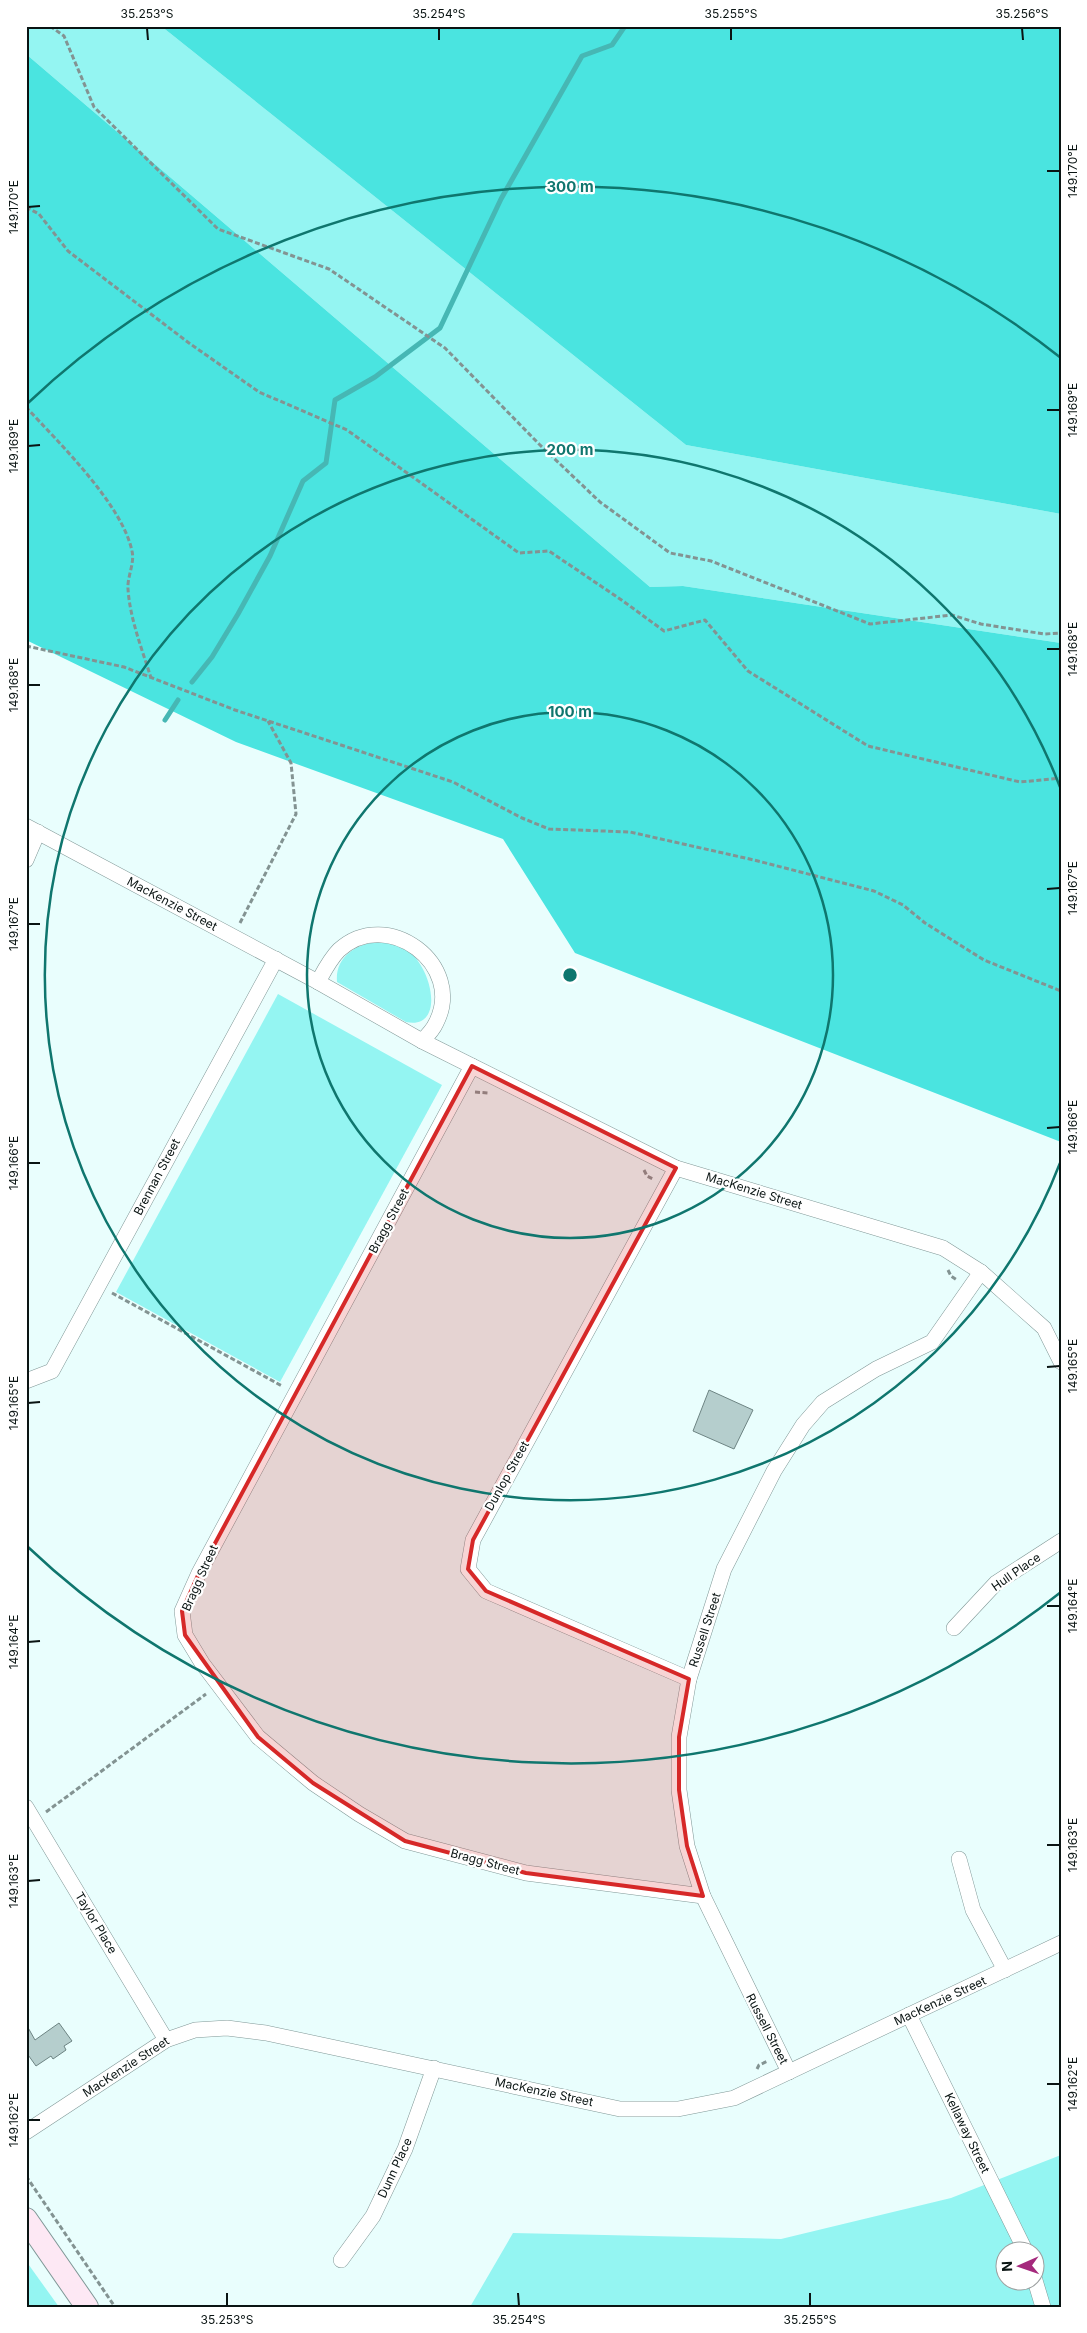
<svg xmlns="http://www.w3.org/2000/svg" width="1087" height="2333" viewBox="0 0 1087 2333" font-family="Inter,sans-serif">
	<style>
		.green { fill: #94f5f2; fill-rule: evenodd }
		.forest { fill: #4ae4e0 }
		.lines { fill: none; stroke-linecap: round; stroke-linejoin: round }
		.stream { stroke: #46b7b4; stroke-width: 5 }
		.building { fill: #b5cecd; stroke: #6d8483 }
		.street-casing { stroke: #809897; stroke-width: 16 }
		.secondary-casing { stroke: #809897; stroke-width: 24 }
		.path { stroke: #839392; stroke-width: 3; stroke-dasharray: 5 2.5; stroke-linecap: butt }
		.street { stroke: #fff; stroke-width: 15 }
		.secondary { stroke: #fde8f4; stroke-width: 22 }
		.marked { fill: #d62828; fill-opacity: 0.2; stroke: #d62828; stroke-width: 4; stroke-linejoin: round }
		.ticks { fill: none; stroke: #0a1413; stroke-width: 2 }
		.ring { fill: none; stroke: #0f766e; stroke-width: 2.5 }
		.labels { text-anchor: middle; stroke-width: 4.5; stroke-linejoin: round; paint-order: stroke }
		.street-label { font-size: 12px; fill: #0a1413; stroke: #fff }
		.centre { fill: #0f766e; stroke: #fff; stroke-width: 2.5 }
		.ring-label { font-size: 15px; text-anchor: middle; font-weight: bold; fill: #0f766e; stroke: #fff; stroke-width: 4.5; stroke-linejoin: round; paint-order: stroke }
		.neatline { fill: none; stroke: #0a1413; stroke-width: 2 }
		.ticks-label { font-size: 12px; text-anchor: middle; fill: #0a1413 }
	</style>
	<rect width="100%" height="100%" fill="#e9fefd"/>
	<g class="green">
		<path d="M26,26H161L686,445L1061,514V643L683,586L650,587L26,54Z"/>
		<path d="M376,942C383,943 393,942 399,945C432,958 448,1031 406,1022L337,982C335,958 354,945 376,942Z"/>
		<path d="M278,994L442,1085L280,1382L116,1292Z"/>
		<path d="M1061,2155V2307H470L513,2233L781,2239L951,2198ZM1004,2250H1034V2280H1004Z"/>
		<path d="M26,2261L59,2307H26Z"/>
	</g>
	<g class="forest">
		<path d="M161,26H1061V514L686,445Z"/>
		<path d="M26,54L650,587L683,586L1061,643V1142L575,953L503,839L236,742L26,640Z"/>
	</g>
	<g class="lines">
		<g class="stream">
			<path d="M192,682L212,657L238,614L270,556L303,481L326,463L335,400L375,377L440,328L501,199L582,56L612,45L625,26"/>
			<path d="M165,720L178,700"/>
		</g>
	</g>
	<g class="building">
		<path d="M709,1390L753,1410L734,1449L693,1431Z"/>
		<path d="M59,2023L72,2041L64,2046L66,2050L53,2059L51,2056L36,2066L26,2052V2024L35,2040Z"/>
	</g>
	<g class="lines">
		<defs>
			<g id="street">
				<path d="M26,826L318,982L422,1041L676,1168L943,1248L981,1272L1044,1328L1061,1362"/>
				<path d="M26,860L38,832"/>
				<path d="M318,982C324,971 330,959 339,950C387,906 466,965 436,1023C433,1030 427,1036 422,1041"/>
				<path d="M472,1066L199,1573L182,1611L185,1635L202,1663L258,1737L313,1783L359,1814L405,1841L526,1873L703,1896"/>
				<path d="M676,1168L473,1540L468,1569L486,1591L689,1679"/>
				<path d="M26,1381L52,1371L276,959"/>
				<path d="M954,1628L996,1583L1061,1541"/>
				<path d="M26,1807L166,2040"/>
				<path d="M959,1859L973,1910L1005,1970"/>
				<path d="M909,2015L1025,2250"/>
				<path d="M789,2072L703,1896L687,1846L679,1790V1737L689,1679L724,1569L774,1471L803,1425L823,1402L876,1369L932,1342L981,1272"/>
				<path d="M26,2132L166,2040L195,2030L227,2028L266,2033L620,2109H678L734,2098L1061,1943"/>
				<path d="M341,2260L373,2216L405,2149L434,2068"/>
				<path d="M1034,2277L1043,2307"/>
			</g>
			<path id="secondary" d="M26,2219L87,2307"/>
		</defs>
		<use href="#street" class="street-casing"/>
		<use href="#secondary" class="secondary-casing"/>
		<g class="path">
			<path d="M50,26L64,36L94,107L218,229L329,269L445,348L539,444L600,502L670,553L711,561L870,624L952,615L981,624L1044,634L1061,633"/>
			<path d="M26,207L39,214L68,251L189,343L259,392L347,430L519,553L549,551L623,601L664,631L705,620L748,671L868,746L1020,782L1061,778"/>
			<path d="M26,407C59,443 122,504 132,551C135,563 127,577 128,589C130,619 142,649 151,678"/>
			<path d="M26,646L124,667L235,710L453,782L522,818L549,829L630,832L754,860L874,891L903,905L925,923L984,960L1061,991"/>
			<path d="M240,923L296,814L291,763L268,721"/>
			<path d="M475,1092L488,1093"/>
			<path d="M644,1170L647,1176L653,1179"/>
			<path d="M948,1270L951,1276L957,1280"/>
			<path d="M112,1293L282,1386"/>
			<path d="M46,1812L206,1694"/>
			<path d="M757,2069L759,2065L768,2061"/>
			<path d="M26,2176L115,2307"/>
		</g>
		<use href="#street" class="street"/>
		<use href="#secondary" class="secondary"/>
	</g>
	<path class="marked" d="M472,1066L676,1168L473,1540L468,1569L486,1591L689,1679L679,1737V1790L687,1846L703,1896L526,1873L405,1841L313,1783L258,1737L185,1635L182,1611L199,1573Z"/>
	<path class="ticks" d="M147,28L148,40M439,28V40M731,28V40M1022,28L1023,40M1047,171H1060M28,207L40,206M1047,410H1060M28,446L40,445M1047,649H1060M28,685H40M1047,889L1060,888M28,924H40M1047,1128L1060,1127M28,1163H40M1047,1367L1060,1366M28,1403L40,1402M1047,1606H1060M28,1642L40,1641M1047,1845H1060M28,1881L40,1880M1047,2084H1060M28,2120H40M227,2293V2306M518,2293L519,2306M810,2293V2306"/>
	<g class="ring">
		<circle cx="570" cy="975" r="263"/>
		<path d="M1060 1163A525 525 0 1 1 1060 787"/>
		<path d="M1061 1592A788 788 0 0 1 28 1547M28 403A788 788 0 0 1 1061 358"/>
	</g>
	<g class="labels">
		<g class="street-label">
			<text transform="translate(172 904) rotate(28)" y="4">MacKenzie Street</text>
			<text transform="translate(157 1177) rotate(-62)" y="4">Brennan Street</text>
			<text transform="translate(754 1191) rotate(17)" y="4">MacKenzie Street</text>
			<text transform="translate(389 1221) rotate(-62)" y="4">Bragg Street</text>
			<text transform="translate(507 1476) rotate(-61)" y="4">Dunlop Street</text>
			<text transform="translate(1016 1572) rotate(-35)" y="4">Hull Place</text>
			<text transform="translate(200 1578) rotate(-66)" y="4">Bragg Street</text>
			<text transform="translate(705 1630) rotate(-72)" y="4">Russell Street</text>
			<text transform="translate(485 1862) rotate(15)" y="4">Bragg Street</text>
			<text transform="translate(96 1923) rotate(59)" y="4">Taylor Place</text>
			<text transform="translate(940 2001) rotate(-25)" y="4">MacKenzie Street</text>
			<text transform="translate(767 2029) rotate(63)" y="4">Russell Street</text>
			<text transform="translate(126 2067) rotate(-33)" y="4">MacKenzie Street</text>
			<text transform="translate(544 2092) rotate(12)" y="4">MacKenzie Street</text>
			<text transform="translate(967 2133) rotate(64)" y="4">Kellaway Street</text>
			<text transform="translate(395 2168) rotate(-65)" y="4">Dunn Place</text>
		</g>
	</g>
	<circle cx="570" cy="975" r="8" class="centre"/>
	<g class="ring-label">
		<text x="570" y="192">300 m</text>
		<text x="570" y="455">200 m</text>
		<text x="570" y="717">100 m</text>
	</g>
	<rect width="1087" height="2333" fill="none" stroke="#ffffff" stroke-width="55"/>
	<g transform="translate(1020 2266) rotate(268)"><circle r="24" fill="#ffffff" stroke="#9da1a1"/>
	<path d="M0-4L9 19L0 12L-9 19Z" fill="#a5297d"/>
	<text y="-8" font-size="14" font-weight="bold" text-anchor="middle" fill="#0a1413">N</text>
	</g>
	<rect x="28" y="28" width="1032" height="2278" class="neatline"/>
	<g class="ticks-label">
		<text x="147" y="18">35.253°S</text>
		<text x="439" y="18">35.254°S</text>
		<text x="731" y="18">35.255°S</text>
		<text x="1022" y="18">35.256°S</text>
		<text transform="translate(1073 171) rotate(-90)" y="4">149.170°E</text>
		<text transform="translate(14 207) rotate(-90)" y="4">149.170°E</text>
		<text transform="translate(1073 410) rotate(-90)" y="4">149.169°E</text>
		<text transform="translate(14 446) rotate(-90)" y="4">149.169°E</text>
		<text transform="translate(1073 649) rotate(-90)" y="4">149.168°E</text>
		<text transform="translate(14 685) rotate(-90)" y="4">149.168°E</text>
		<text transform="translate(1073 888) rotate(-90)" y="4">149.167°E</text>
		<text transform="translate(14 924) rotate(-90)" y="4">149.167°E</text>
		<text transform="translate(1073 1127) rotate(-90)" y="4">149.166°E</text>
		<text transform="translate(14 1163) rotate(-90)" y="4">149.166°E</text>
		<text transform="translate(1073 1366) rotate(-90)" y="4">149.165°E</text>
		<text transform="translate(14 1403) rotate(-90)" y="4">149.165°E</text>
		<text transform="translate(1073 1606) rotate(-90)" y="4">149.164°E</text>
		<text transform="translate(14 1642) rotate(-90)" y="4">149.164°E</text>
		<text transform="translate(1073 1845) rotate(-90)" y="4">149.163°E</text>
		<text transform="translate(14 1881) rotate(-90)" y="4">149.163°E</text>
		<text transform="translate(1073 2084) rotate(-90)" y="4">149.162°E</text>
		<text transform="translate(14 2120) rotate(-90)" y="4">149.162°E</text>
		<text x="227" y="2324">35.253°S</text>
		<text x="519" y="2324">35.254°S</text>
		<text x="810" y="2324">35.255°S</text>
	</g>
</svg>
